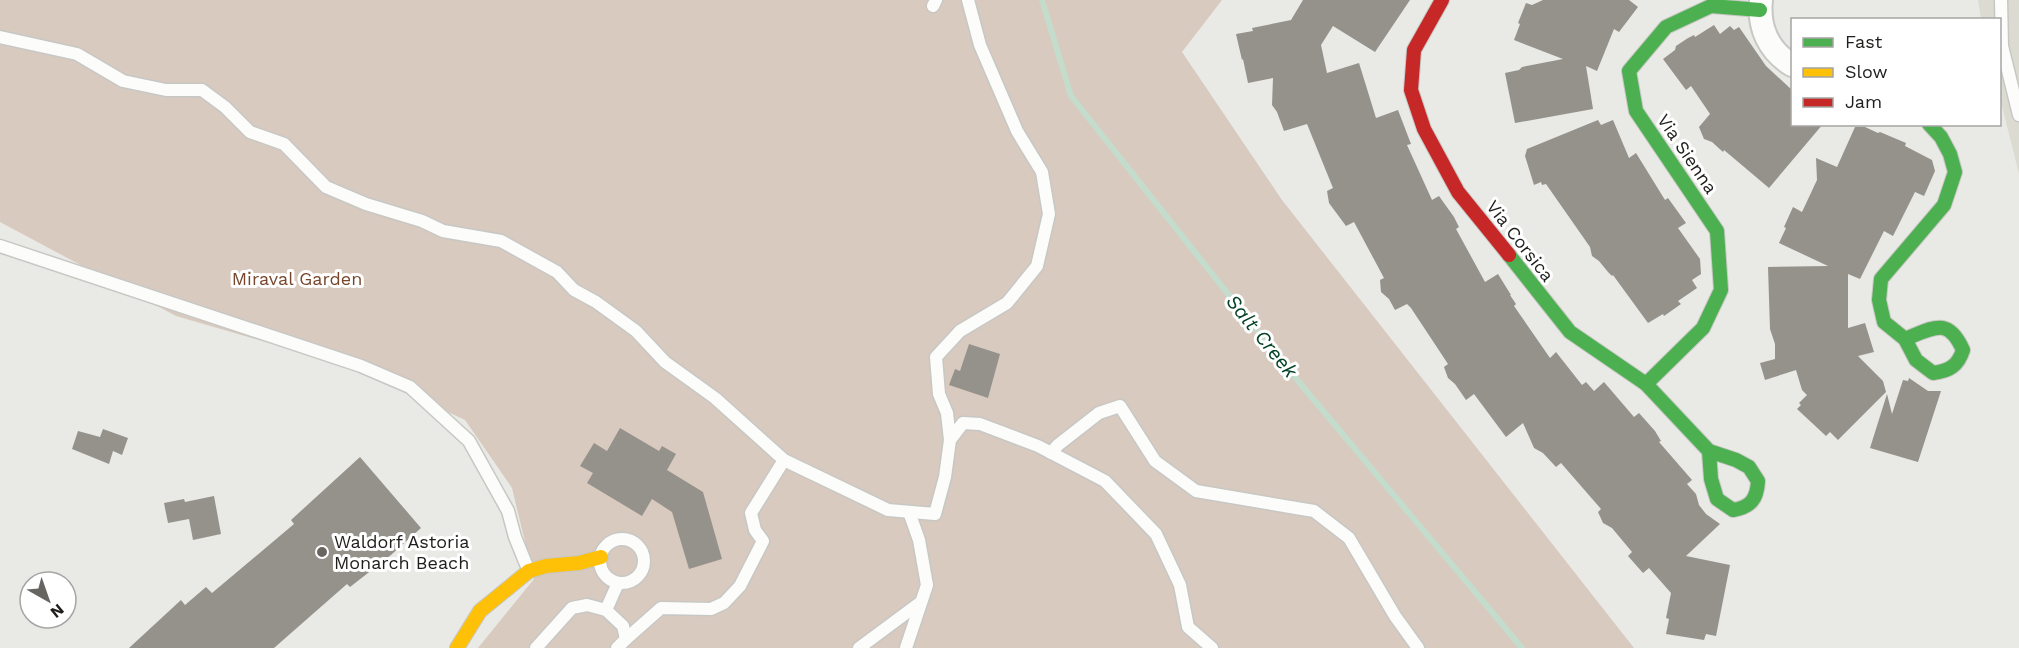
<svg xmlns="http://www.w3.org/2000/svg" width="2019" height="648" viewBox="0 0 2019 648" font-family="'Work Sans',sans-serif">
	<style>
		.built { fill: #dcdbd1 }
		.green { fill: #d9cac0 }
		.lines { fill: none; stroke-linecap: round; stroke-linejoin: round }
		.stream { stroke: #c4dccb; stroke-width: 6 }
		.building { fill: #95928b }
		.lane-casing { stroke: #c7c7c4; stroke-width: 15 }
		.street-casing { stroke: #c7c7c4; stroke-width: 26 }
		.fast-casing { stroke: #c7c7c4; stroke-width: 16 }
		.slow-casing { stroke: #c7c7c4; stroke-width: 16 }
		.jam-casing { stroke: #c7c7c4; stroke-width: 16 }
		.lane { stroke: #fcfcfb; stroke-width: 12 }
		.street { stroke: #fcfcfb; stroke-width: 22 }
		.fast { stroke: #4caf50; stroke-width: 14 }
		.slow { stroke: #ffc107; stroke-width: 14 }
		.jam { stroke: #c62828; stroke-width: 14 }
		.poi-dot { fill: #666562; stroke: #fff; stroke-width: 2 }
		.labels { text-anchor: middle; stroke-width: 6; stroke-linejoin: round; paint-order: stroke }
		.street-label { font-size: 18px; fill: #1f1e1c; stroke: #fff }
		.park-label { font-size: 18px; fill: #77462b; stroke: #fff }
		.poi-label { font-size: 18px; fill: #1f1e1c; stroke: #fff; text-anchor: start }
		.water-label { font-size: 20px; font-style: italic; fill: #034225; stroke: #fff }
	</style>
	<rect width="100%" height="100%" fill="#e9e9e5"/>
	<path class="built" d="M1978,0H2019V174L2000,98V20L1981,19Z"/>
	<path class="green" d="M0,0H1222L1182,52L1282,200L1634,648H478L534,579L512,488L465,420L352,367L176,316L0,222Z"/>
	<g class="lines">
		<path class="stream" d="M1042,0L1071,96L1278,357L1522,648"/>
	</g>
	<g class="building">
		<path d="M1303,0H1410L1375,52L1333,26L1321,45L1327,73L1359,63L1376,118L1398,110L1411,144L1407,145L1432,200L1439,196L1454,217L1459,227L1456,229L1485,282L1498,274L1511,295H1510L1516,304L1514,306L1550,358L1556,352L1582,385L1586,382L1594,391L1604,382L1634,417L1639,413L1655,431L1661,441L1659,442L1692,480L1687,484L1696,494L1699,505L1706,514L1720,524L1686,556L1730,565L1716,636L1706,634L1704,640L1666,634L1669,619L1666,618L1671,593L1649,568L1643,573L1628,556L1632,552L1612,528L1603,523L1598,512L1601,509L1561,463L1556,467L1543,453L1534,448L1523,423L1506,437L1474,394L1466,400L1455,384L1448,378L1444,367L1448,364L1411,308L1407,304L1395,310L1389,299L1381,292L1380,280L1384,278L1354,222L1346,226L1329,203L1327,191L1333,188L1307,124L1284,131L1277,112L1272,105L1273,78L1248,83L1243,59L1242,60L1236,34L1253,31L1252,28L1291,20Z"/>
		<path d="M1543,0H1629L1638,7L1619,32L1614,29L1597,71L1586,66L1593,109L1515,123L1505,73L1519,70L1522,67L1563,59L1514,40L1520,24L1518,23L1526,3L1532,5Z"/>
		<path d="M1714,25L1720,34L1730,26L1734,30L1739,27L1766,66L1792,90V124H1823L1769,188L1724,150L1723,152L1712,142L1704,139L1699,127L1710,114L1691,86L1686,90L1663,59L1675,50L1676,46L1688,38L1694,35L1695,37Z"/>
		<path d="M1598,120L1601,125L1613,120L1629,158L1636,153L1665,200L1668,198L1686,223L1678,228L1700,259L1701,274L1692,280L1697,288L1678,301L1681,304L1664,316L1663,314L1648,323L1613,275L1612,276L1608,272L1599,261L1592,256L1590,247L1546,184L1542,185L1541,182L1534,185L1525,156L1527,149Z"/>
		<path d="M1855,127H1865L1878,133L1880,132L1906,143L1905,146L1932,160L1935,171L1924,196L1915,192L1893,236L1884,231L1860,279L1848,274V328L1865,323L1874,352L1858,356L1883,381L1886,392L1838,440L1830,432L1826,436L1797,409L1801,405L1799,403L1807,395L1802,390L1796,370L1765,380L1760,363L1775,359V344L1770,329L1768,267L1828,266L1779,243L1786,228L1784,227L1793,207L1802,212L1817,180L1816,158L1837,167Z"/>
		<path d="M969,344L1000,354L988,398L949,385L955,369L960,371Z"/>
		<path d="M1909,378L1928,391H1941L1918,462L1870,448L1887,394L1892,414L1903,380L1908,381Z"/>
		<path d="M620,428L659,451L662,446L676,454L667,470L703,492L722,559L689,569L672,512L652,499L642,516L587,483L593,473L580,466L594,443L607,451Z"/>
		<path d="M103,429L128,438L122,455L113,451L109,464L72,449L78,431L100,437Z"/>
		<path d="M360,457L421,528L391,555L350,587L347,584L274,648H129L181,600L185,605L206,587L212,593L294,524L291,520Z"/>
		<path d="M214,496L221,534L193,540L189,519L168,523L164,503L184,499L185,502Z"/>
	</g>
	<g class="lines">
		<defs>
			<g id="lane">
				<path d="M2001,0L2002,46L2019,115"/>
				<path d="M933,6L936,0"/>
				<path d="M0,37L77,54L123,81L166,90H202L225,107L250,132L284,144L326,187L366,204L422,221L443,231L501,241L557,272L574,290L596,302L636,331L665,362L715,398L784,460L888,510L935,514L945,477L950,440L963,423L980,424L1038,446L1105,481L1156,534L1180,585L1188,627L1212,648"/>
				<path d="M0,246L361,366L410,387L469,441L508,511L515,537L528,569"/>
				<path d="M950,440L947,413L939,394L936,357L960,331L1007,303L1037,266L1049,214L1042,172L1017,131L980,45L968,0"/>
				<path d="M1051,453L1058,445L1099,413L1120,406L1155,461L1196,491L1314,511L1349,538L1395,616L1418,648"/>
				<circle cx="622" cy="561" r="22"/>
				<path d="M606,610L618,583"/>
				<path d="M626,639L661,608L711,609L724,603L740,586L763,541L755,530L751,513L784,460"/>
				<path d="M536,648L572,608L587,605L606,610L623,626L626,639L617,648"/>
				<path d="M859,648L921,602"/>
				<path d="M906,648L927,585L919,540L909,512"/>
			</g>
			<path id="street" d="M1761,0C1758,28 1769,51 1792,65"/>
			<g id="fast">
				<path d="M1509,255L1570,332L1646,384L1709,451L1736,460L1749,467L1758,481C1757,499 1751,507 1733,510L1717,499L1711,479L1709,451"/>
				<path d="M1905,339C1933,328 1948,316 1963,350C1958,366 1949,371 1933,373L1916,360L1905,339L1884,322L1879,300L1881,279L1944,205L1955,172L1950,154L1941,137L1929,124"/>
				<path d="M1646,384L1703,328L1721,290L1717,231L1636,111L1629,71L1666,27L1711,6L1760,10"/>
			</g>
			<path id="slow" d="M457,648L480,611L529,571L546,566L579,563L601,557"/>
			<path id="jam" d="M1442,0L1414,50L1411,90L1424,129L1458,192L1509,255"/>
		</defs>
		<use href="#lane" class="lane-casing"/>
		<use href="#street" class="street-casing"/>
		<use href="#fast" class="fast-casing"/>
		<use href="#slow" class="slow-casing"/>
		<use href="#jam" class="jam-casing"/>
		<use href="#lane" class="lane"/>
		<use href="#street" class="street"/>
		<use href="#fast" class="fast"/>
		<use href="#slow" class="slow"/>
		<use href="#jam" class="jam"/>
	</g>
	<circle class="poi-dot" cx="322" cy="552" r="6"/>
	<g class="labels">
		<g class="street-label">
			<text transform="translate(1687 154) rotate(56)" y="6">Via Sienna</text>
			<text transform="translate(1520 241) rotate(52)" y="6">Via Corsica</text>
		</g>
		<g class="park-label">
			<text x="297" y="285">Miraval Garden</text>
		</g>
		<g class="poi-label">
			<text x="334" y="548">Waldorf Astoria<tspan x="334" dy="21">Monarch Beach</tspan></text>
		</g>
		<g class="water-label">
			<text transform="translate(1262 336) rotate(51)" y="7">Salt Creek</text>
		</g>
	</g>
	<rect x="1791" y="18" width="210" height="108" fill="#ffffff" stroke="#a5a5a4" stroke-width="1.5"/>
	<rect x="1803" y="38" width="30" height="9" fill="#4caf50" stroke="#a5a5a4" stroke-width="1.5"/>
	<text x="1845" y="48" font-size="18" fill="#1f1e1c">Fast</text>
	<rect x="1803" y="68" width="30" height="9" fill="#ffc107" stroke="#a5a5a4" stroke-width="1.5"/>
	<text x="1845" y="78" font-size="18" fill="#1f1e1c">Slow</text>
	<rect x="1803" y="98" width="30" height="9" fill="#c62828" stroke="#a5a5a4" stroke-width="1.5"/>
	<text x="1845" y="108" font-size="18" fill="#1f1e1c">Jam</text>
	<g transform="translate(48 600) rotate(140)"><circle r="28" fill="#ffffff" stroke="#a5a5a4" stroke-width="1.5"/>
	<path d="M0-4.5L10 22L0 15L-10 22Z" fill="#666562"/>
	<text y="-9" font-size="16" font-weight="bold" text-anchor="middle" fill="#1f1e1c">N</text>
	</g>
</svg>
